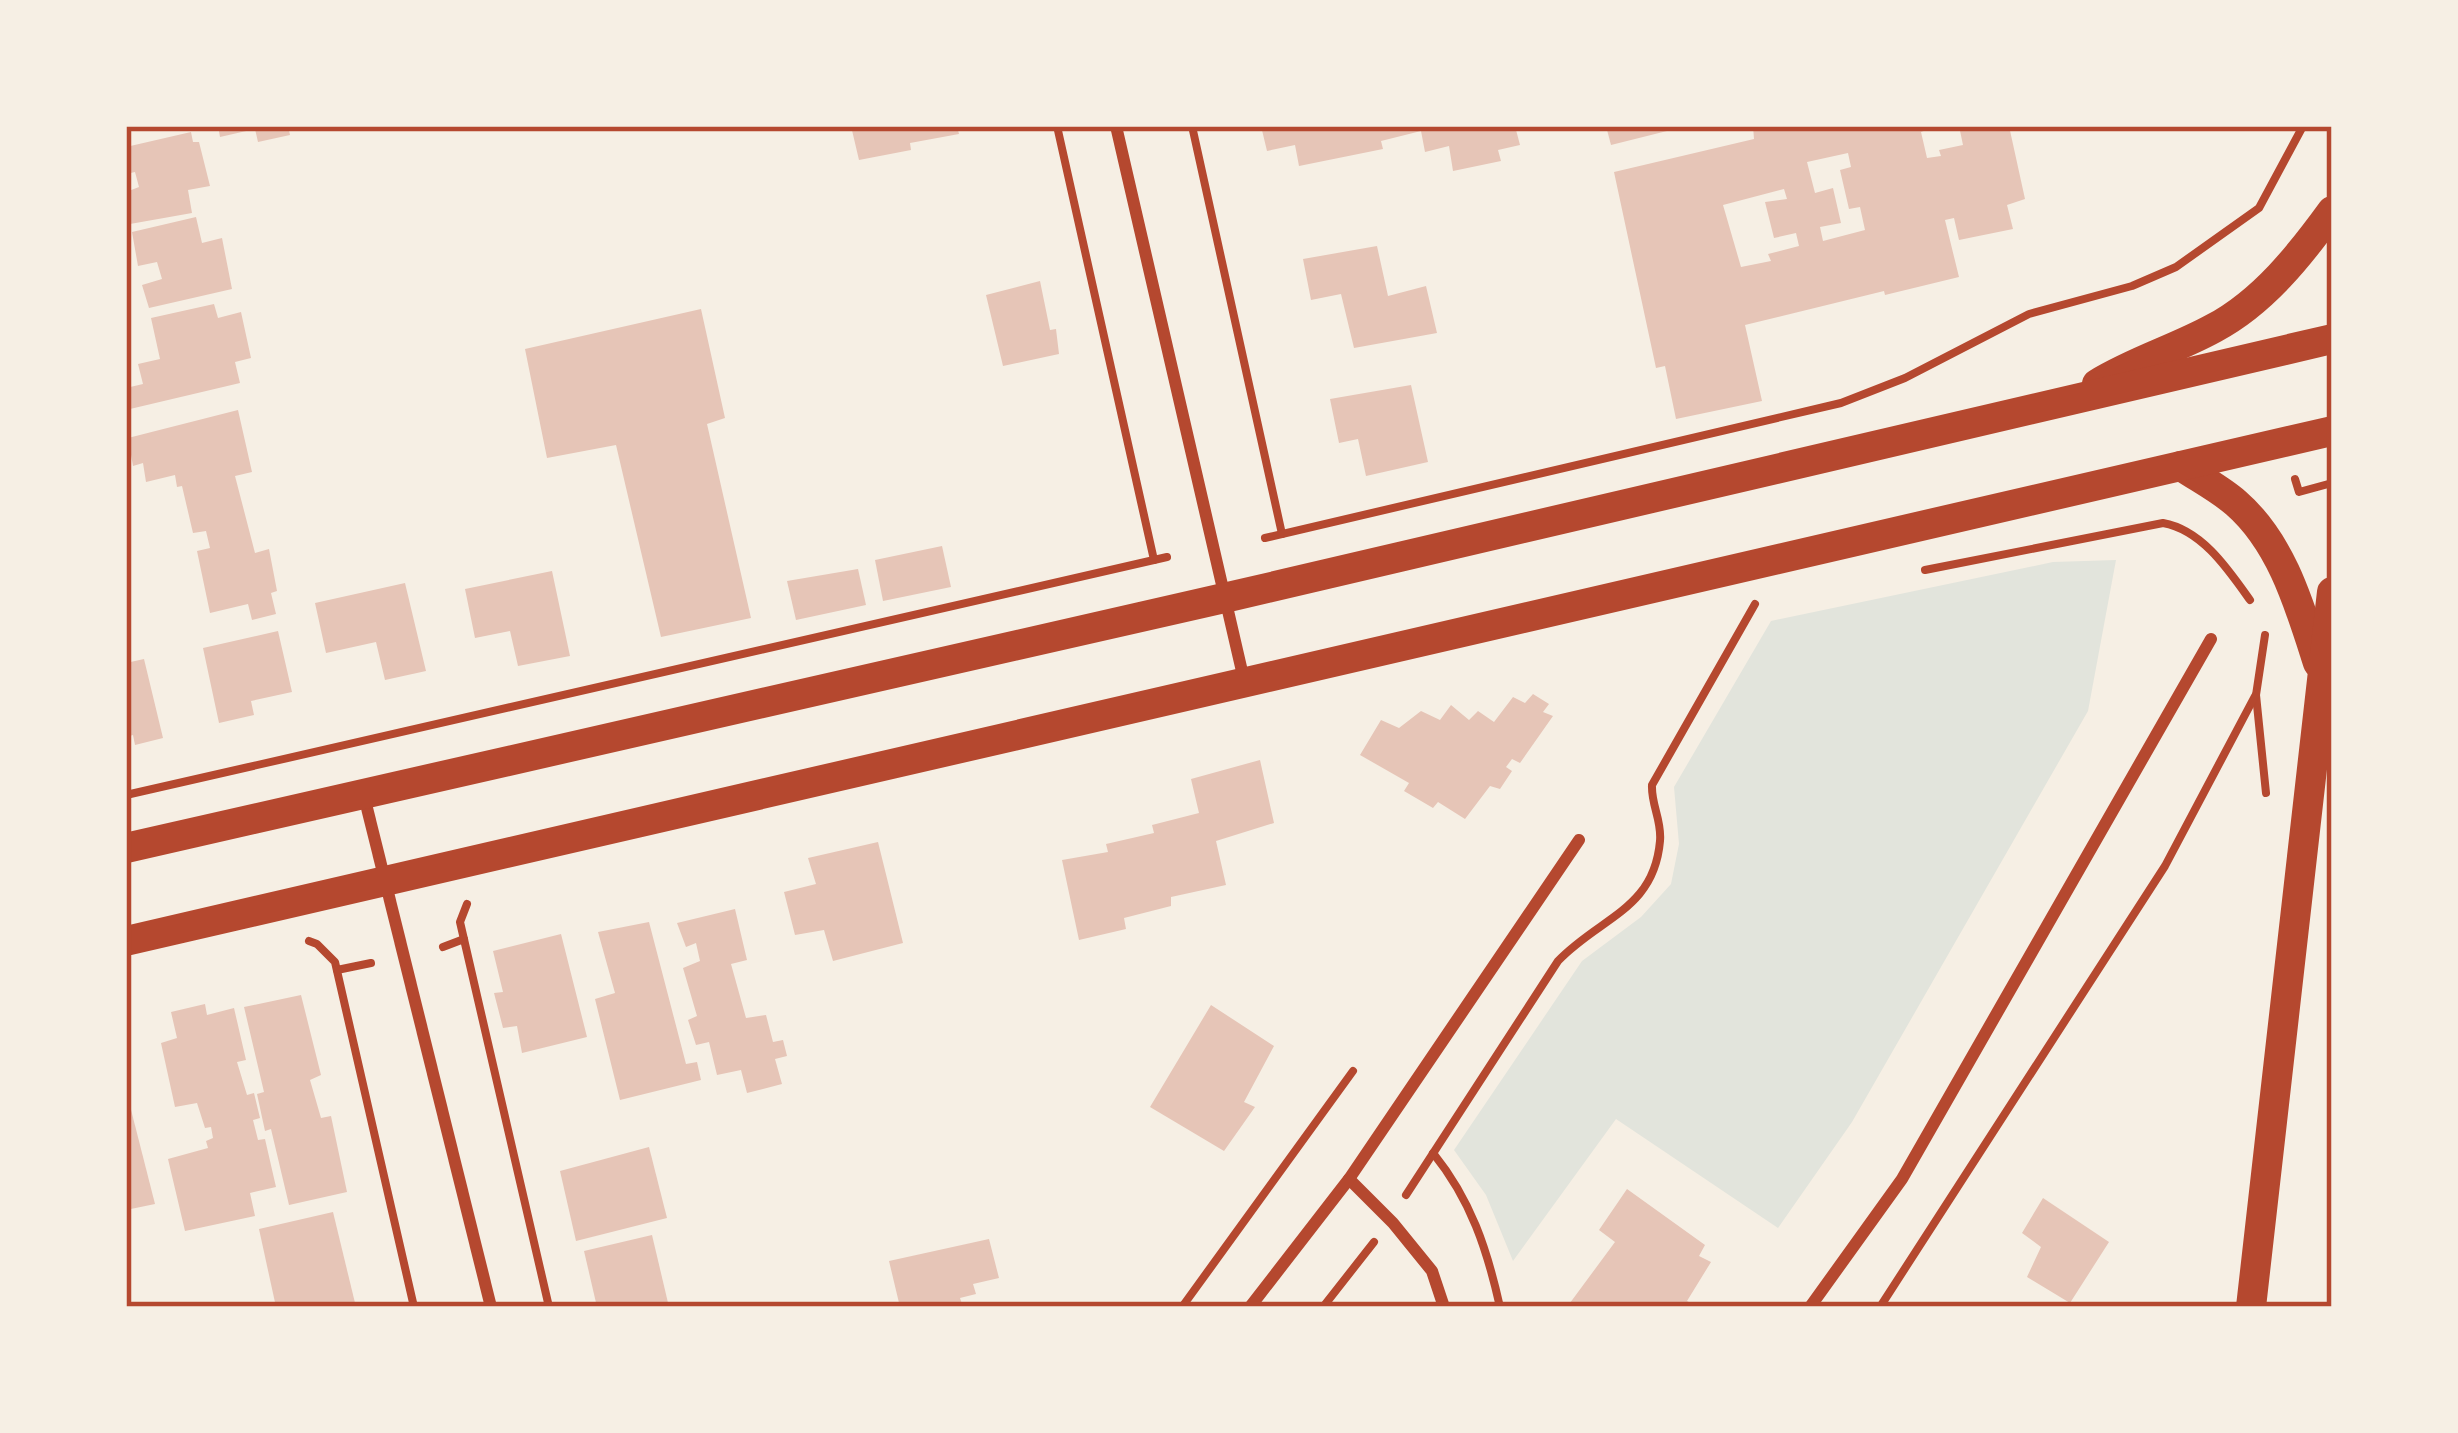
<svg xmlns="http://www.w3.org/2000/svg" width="2458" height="1433" viewBox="0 0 2458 1433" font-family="Lato,sans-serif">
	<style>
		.green { fill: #e2e4dc }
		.building { fill: #e6c5b7; fill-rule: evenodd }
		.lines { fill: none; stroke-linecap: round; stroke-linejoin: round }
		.path { stroke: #b5482f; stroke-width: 8 }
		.minor { stroke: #b5482f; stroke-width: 12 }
		.primary { stroke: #b5482f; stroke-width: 30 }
		.neatline { fill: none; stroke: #b5482f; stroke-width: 4.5 }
	</style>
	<rect width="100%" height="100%" fill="#f6efe4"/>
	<path class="green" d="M2116,560L2088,711L1852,1122L1778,1228L1616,1119L1513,1261L1486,1195L1454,1150L1582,961L1641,917L1671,884L1679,844L1674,787L1771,621L2053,562Z"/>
	<g class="building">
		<path d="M218,126H288L290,135L258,142L255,129L220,137Z"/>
		<path d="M851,126H957L959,134L910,143L911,150L859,160Z"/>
		<path d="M1261,126H1515L1520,145L1498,150L1501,161L1453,171L1449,146L1425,152L1421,131L1381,141L1383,149L1299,166L1295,145L1267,151Z"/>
		<path d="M1606,126H1679V128L1611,145Z"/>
		<path d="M1753,126H1936L1921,132L1927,158L1941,156L1939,150L1963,145L1959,126H2009L2025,199L2007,205L2013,229L1959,240L1954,218L1945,220L1959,277L1885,295L1884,291L1745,325L1762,401L1676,419L1665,366L1656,368L1614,172L1754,139ZM1848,153L1851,167L1840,170L1849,209L1860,207L1865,230L1823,241L1820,227L1841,223L1833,188L1815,193L1807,162ZM1784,189L1787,199L1765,202L1774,238L1796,233L1799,246L1768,254L1771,261L1741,267L1723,205Z"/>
		<path d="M191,132L193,142H199L210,186L188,190L192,213L130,224L126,192L139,187L135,172L126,174V147Z"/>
		<path d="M196,217L202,243L222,238L232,289L149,308L142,285L162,279L157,262L138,266L132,232Z"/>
		<path d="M1377,246L1388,296L1426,286L1437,333L1354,348L1341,294L1311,300L1303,259Z"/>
		<path d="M1040,281L1050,330L1056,329L1059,354L1003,366L986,295Z"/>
		<path d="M214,304L218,318L241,312L251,358L235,362L240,383L130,409L126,388L143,384L138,364L160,359L151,318Z"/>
		<path d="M701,309L725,418L707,424L751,618L661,637L616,445L547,458L525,349Z"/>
		<path d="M1411,385L1428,462L1366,476L1358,439L1339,443L1330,399Z"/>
		<path d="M238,410L252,472L235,476L255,553L269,549L277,591L271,593L276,614L252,620L248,604L210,613L197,551L210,548L206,531L193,533L182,486L177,487L175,475L146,482L143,463L133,466L128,438Z"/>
		<path d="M942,546L951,587L883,601L875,560Z"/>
		<path d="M858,569L866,605L796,620L787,581Z"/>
		<path d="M552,571L570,656L518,666L510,631L475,638L465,589Z"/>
		<path d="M405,583L426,671L385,680L376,642L326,653L315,603Z"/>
		<path d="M278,631L292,692L251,701L254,715L219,723L203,648Z"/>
		<path d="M144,659L163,738L135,745L133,735L126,737V663Z"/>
		<path d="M1533,694L1549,704L1543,712L1553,716L1520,763L1512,759L1506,767L1512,771L1500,789L1490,786L1465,819L1438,802L1433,808L1404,791L1409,783L1360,755L1381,720L1399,728L1421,711L1440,720L1451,705L1469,720L1478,711L1494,722L1513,697L1525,703Z"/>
		<path d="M1260,760L1274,823L1216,841L1226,885L1171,897V906L1124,918L1126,929L1079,940L1062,860L1108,852L1106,844L1154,833L1152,825L1199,813L1191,779Z"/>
		<path d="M878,842L903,943L833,961L824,930L795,935L784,892L816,884L808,858Z"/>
		<path d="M735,909L747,960L731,964L746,1018L766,1015L773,1042L783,1040L787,1056L775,1059L782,1084L747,1093L741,1070L717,1075L709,1042L696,1045L688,1020L697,1016L683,968L700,961L696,943L686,947L677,923Z"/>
		<path d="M649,922L686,1064L697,1062L701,1080L620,1100L595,999L615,993L598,932Z"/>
		<path d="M561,934L587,1037L522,1053L517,1026L503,1028L494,993L503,992L493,951Z"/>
		<path d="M301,995L321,1075L310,1080L321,1118L331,1116L347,1192L289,1205L271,1129L265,1131L257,1094L264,1092L244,1007Z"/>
		<path d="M205,1004L207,1015L234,1008L246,1060L237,1062L247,1095L254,1093L260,1118L253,1120L258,1140L265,1139L276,1187L250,1193L255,1216L185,1231L168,1159L208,1148L206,1141L213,1138L211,1127L205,1128L197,1103L175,1107L161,1043L177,1038L171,1012Z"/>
		<path d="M1211,1005L1274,1046L1244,1102L1255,1107L1224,1151L1150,1107Z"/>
		<path d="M126,1090L155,1204L126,1210Z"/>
		<path d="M649,1147L667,1218L576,1241L560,1171Z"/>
		<path d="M1627,1189L1705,1245L1699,1256L1711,1262L1687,1301L1698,1307H1567L1615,1242L1599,1230Z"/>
		<path d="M2043,1198L2109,1242L2070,1303L2027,1277L2041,1247L2022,1233Z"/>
		<path d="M333,1212L356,1307H276L259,1229Z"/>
		<path d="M652,1235L669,1307H597L584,1251Z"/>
		<path d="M989,1239L999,1278L973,1284L976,1294L960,1298L963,1307H900L889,1261Z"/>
	</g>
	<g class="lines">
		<g class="path">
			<path d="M1057,126L1154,560"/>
			<path d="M1192,126L1282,534"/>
			<path d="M2295,479L2299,492L2332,483"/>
			<path d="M1265,538L1841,403L1905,378L2029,314L2132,286L2176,267L2259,208L2303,126"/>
			<path d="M1925,570L2163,523C2202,530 2228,569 2250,600"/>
			<path d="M2265,635L2256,695L2266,793"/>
			<path d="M126,795L1167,557"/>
			<path d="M467,904L460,922L549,1307"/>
			<path d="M309,941L317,944L335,962L414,1307"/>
			<path d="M443,947L464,939"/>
			<path d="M337,970L371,963"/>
			<path d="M1433,1153C1471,1200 1487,1249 1500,1307"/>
			<path d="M1406,1195L1558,961C1600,917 1654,910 1660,841C1662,820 1651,805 1652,785L1755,604"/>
			<path d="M1182,1307L1353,1071"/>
			<path d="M1323,1307L1374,1242"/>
			<path d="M1880,1307L2165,866L2255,696"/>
		</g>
		<g class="minor">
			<path d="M1116,126L1244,680"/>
			<path d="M364,796L491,1307"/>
			<path d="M1349,1179L1393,1223L1432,1271L1444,1307"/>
			<path d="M1250,1307L1349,1179L1579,840"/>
			<path d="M1810,1307L1902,1179L2211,639"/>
		</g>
		<g class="primary">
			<path d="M2097,384C2134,361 2176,349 2214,328C2263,302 2300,255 2332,211"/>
			<path d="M2181,466C2199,478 2220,489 2236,503C2282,543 2300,607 2318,663"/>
			<path d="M126,848L1224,598L2332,339"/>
			<path d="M126,941L2332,431"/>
			<path d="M2251,1307L2332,592"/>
		</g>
	</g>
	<rect width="2458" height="1433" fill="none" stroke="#f6efe4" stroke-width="258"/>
	<rect x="129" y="129" width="2200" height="1175" class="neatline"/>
</svg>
